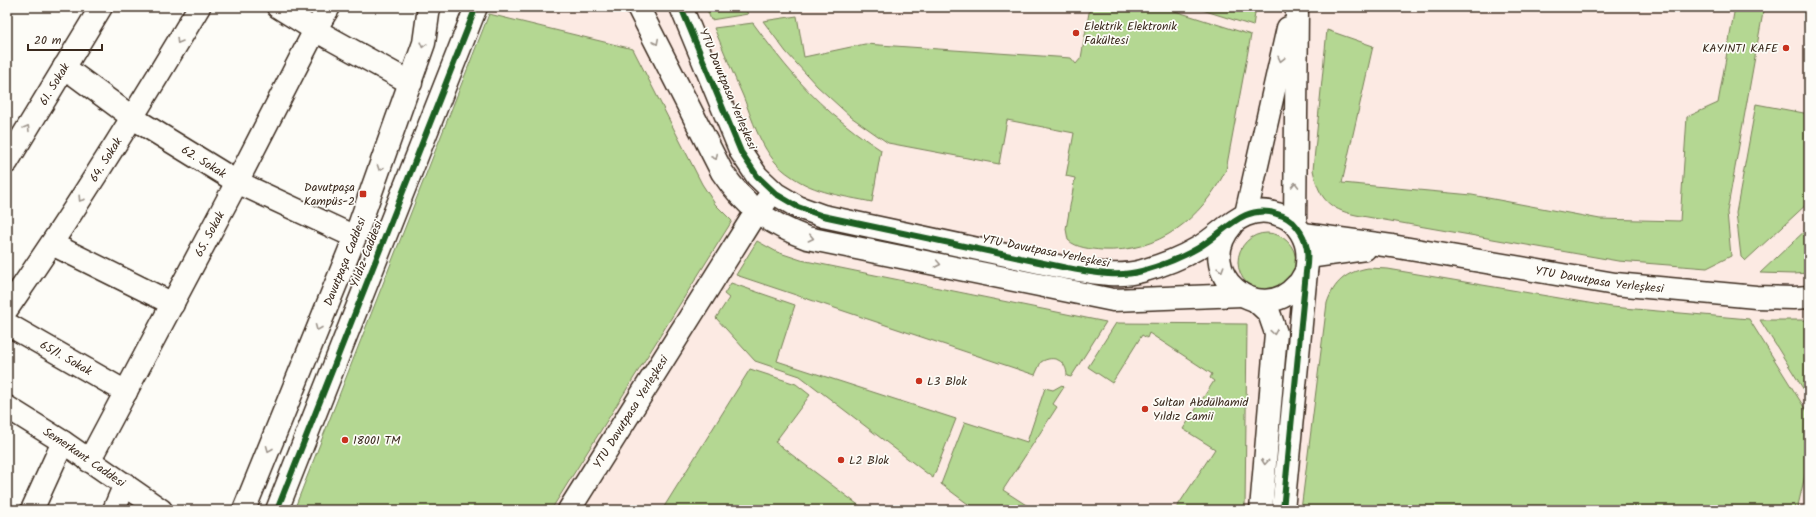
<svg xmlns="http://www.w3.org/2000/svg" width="1816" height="517" viewBox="0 0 1816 517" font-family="Kalam,sans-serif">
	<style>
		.built { fill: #fceae3 }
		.green { fill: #b4d792; stroke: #788058 }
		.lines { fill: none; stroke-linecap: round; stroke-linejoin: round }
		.minor-casing { stroke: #3b2a1e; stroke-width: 25 }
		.tertiary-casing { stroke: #3b2a1e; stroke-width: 25 }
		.minor { stroke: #fdfcf7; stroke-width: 22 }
		.tertiary { stroke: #fdfcf7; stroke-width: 22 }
		.cycleway-casing { stroke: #fdfcf7; stroke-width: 8 }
		.cycleway { stroke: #1b5e20; stroke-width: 6 }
		.oneway { stroke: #9c938a }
		.poi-dot { fill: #c8321e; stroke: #fdfcf7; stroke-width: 1.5 }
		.labels { text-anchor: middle; stroke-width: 3.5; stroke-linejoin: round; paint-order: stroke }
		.poi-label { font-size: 12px; fill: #3b2a1e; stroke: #fdfcf7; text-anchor: start }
		.street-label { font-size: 12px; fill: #3b2a1e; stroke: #fdfcf7 }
	</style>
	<rect width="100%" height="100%" fill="#fdfcf7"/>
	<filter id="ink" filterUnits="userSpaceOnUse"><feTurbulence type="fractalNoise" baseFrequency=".025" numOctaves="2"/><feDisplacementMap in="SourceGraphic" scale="8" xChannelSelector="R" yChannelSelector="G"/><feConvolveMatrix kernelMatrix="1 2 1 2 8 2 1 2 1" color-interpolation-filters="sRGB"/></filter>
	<g filter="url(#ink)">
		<path class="built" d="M499,7H1809V510H294L489,14Z"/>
		<g class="green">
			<path d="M706,7H744L748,14L711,20Z"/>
			<path d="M1090,7H1162L1251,35L1226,170C1201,219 1159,253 1102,250C1091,249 1076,248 1068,240L1066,229L1075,178L1066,176L1074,133L1007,120L999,164L888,143L851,117L817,86L786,52L763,21L797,16L804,57L865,44L1071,58L1076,64L1081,58Z"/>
			<path d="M1193,7H1256L1253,26Z"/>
			<path d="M1735,7H1764L1727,212L1731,256L1707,268L1618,261L1356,215C1328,209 1319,198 1313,170L1327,30L1373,46L1342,183L1472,195L1600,219L1680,221L1687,117L1718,103Z"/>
			<path d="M489,14L633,49L702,184L715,204L732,221L551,510H294Z"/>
			<path d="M753,23C780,60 809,97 846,125C857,134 869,142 881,150L872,202C843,196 815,193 791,176C764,159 754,124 743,96C733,74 724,51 714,28Z"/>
			<path d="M1756,104L1809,114V202L1745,261L1741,257L1736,213Z"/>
			<path d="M1809,227V273L1793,274L1760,273Z"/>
			<circle cx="1267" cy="262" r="29"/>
			<path d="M757,241L777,252L801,260L1106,322L1071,377L1067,376C1067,361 1054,354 1041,362L1035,375L736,275Z"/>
			<path d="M1368,268L1388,269L1612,307L1749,319L1809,415V458L1797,510H1301L1327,303C1334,282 1346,272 1368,268Z"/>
			<path d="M731,283L795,305L777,361L956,419L933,478L800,376L755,361L716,318L729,298L724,294Z"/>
			<path d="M1760,320H1809V398Z"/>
			<path d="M1116,323L1247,324L1245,510H1175L1215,449L1183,429L1214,381L1210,378L1212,374L1149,333L1147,338L1142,335L1112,383L1088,367Z"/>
			<path d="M750,369L796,384L810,395L775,442L865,510H662Z"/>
			<path d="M1062,385L1064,387L1053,404L1057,407L1003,490L1034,510H976L941,484L965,422L1027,442L1045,388L1053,390Z"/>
		</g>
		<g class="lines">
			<defs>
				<g id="minor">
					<path d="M278,7L315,30L411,83"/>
					<path d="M638,7L722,172C745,206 769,224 807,238L1113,300L1242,295"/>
					<path d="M681,7L741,152L757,176L776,194L798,207L823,216L1067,268C1091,272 1117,278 1142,271C1160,266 1181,258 1198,248C1223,234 1244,202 1277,214C1285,216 1292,220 1297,227C1308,241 1309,254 1306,272L1283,510"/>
					<path id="s1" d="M64,67L133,118L237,182L355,237"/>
					<path id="s2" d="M7,162L101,7"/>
					<path d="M1246,214L1288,28"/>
					<path d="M1295,224L1297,7"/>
					<path d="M1232,225C1191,272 1259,329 1297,285C1301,282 1303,276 1306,272"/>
					<path id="s3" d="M1303,234L1392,246L1615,284L1756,297L1794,298L1809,297"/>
					<path d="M52,244L173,304"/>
					<path d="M1308,257L1365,249"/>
					<path d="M1255,300L1269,313L1276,333L1261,510"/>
					<path id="s4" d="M7,309C75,211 138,110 199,7"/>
					<path id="s5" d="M7,324L126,392"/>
					<path id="s6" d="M7,407L63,442L161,510"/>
					<path id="s7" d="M89,461L237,182L315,30L329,7"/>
					<path d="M32,510L63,442"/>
					<path d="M114,510L125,484"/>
					<path id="s8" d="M569,510L751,220L766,201"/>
				</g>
				<g id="tertiary">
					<path id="s9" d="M244,510L355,237L424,43L429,7"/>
					<path d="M277,510L476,7"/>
				</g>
			</defs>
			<use href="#minor" class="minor-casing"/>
			<use href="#tertiary" class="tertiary-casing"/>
			<use href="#minor" class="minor"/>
			<use href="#tertiary" class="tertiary"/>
			<defs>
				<g id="cycleway">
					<path d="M681,7L741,152L757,176L776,194L798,207L823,216L1067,268C1091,272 1117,278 1142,271C1160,266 1181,258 1198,248C1223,234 1244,202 1277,214C1285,216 1292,220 1297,227C1308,241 1309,254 1306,272L1283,510"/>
					<path d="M277,510L476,7"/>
				</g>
			</defs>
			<use href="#cycleway" class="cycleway-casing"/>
			<use href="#cycleway" class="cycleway"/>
		</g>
		<defs><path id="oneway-chevron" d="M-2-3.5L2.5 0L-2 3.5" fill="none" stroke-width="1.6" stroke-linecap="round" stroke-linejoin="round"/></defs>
		<g class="oneway">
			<use href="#oneway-chevron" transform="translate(179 41) rotate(121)"/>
			<use href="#oneway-chevron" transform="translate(656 42) rotate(63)"/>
			<use href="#oneway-chevron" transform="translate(423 45) rotate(105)"/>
			<use href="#oneway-chevron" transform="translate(1281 59) rotate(103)"/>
			<use href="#oneway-chevron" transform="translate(27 128) rotate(-59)"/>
			<use href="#oneway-chevron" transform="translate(715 157) rotate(63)"/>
			<use href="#oneway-chevron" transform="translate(380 168) rotate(110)"/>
			<use href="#oneway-chevron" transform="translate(1295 185) rotate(-89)"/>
			<use href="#oneway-chevron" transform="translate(81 199) rotate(123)"/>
			<use href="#oneway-chevron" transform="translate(811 238) rotate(13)"/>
			<use href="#oneway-chevron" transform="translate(938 264) rotate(11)"/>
			<use href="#oneway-chevron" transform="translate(1221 269) rotate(73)"/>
			<use href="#oneway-chevron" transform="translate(318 328) rotate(112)"/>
			<use href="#oneway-chevron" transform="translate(1274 332) rotate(81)"/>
			<use href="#oneway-chevron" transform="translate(269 449) rotate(112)"/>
			<use href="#oneway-chevron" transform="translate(1265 462) rotate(95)"/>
		</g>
	</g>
	<g class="poi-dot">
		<circle cx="1076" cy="33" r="4"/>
		<circle cx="1786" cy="48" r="4"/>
		<rect x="359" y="190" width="8" height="8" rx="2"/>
		<circle cx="919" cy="381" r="4"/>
		<circle cx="1145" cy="409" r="4"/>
		<circle cx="345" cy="440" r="4"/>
		<circle cx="841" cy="460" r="4"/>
	</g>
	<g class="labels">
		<g class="poi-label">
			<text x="1084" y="30">Elektrik Elektronik<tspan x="1084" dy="14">Fakültesi</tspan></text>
			<text x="1778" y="52" text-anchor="end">KAYINTI KAFE</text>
			<text x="355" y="191" text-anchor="end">Davutpaşa<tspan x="355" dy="14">Kampüs-2</tspan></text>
			<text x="927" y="385">L3 Blok</text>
			<text x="1153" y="406">Sultan Abdülhamid<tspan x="1153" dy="14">Yıldız Camii</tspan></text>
			<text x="353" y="444">18001 TM</text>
			<text x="849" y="464">L2 Blok</text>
		</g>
		<g class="street-label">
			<text dy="4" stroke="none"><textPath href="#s2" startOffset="91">61. Sokak</textPath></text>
			<text transform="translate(728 89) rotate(67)" y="4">YTU Davutpasa Yerleşkesi</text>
			<text dy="4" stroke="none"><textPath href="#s4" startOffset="179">64. Sokak</textPath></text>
			<text dy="4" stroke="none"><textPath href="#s1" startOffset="169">62. Sokak</textPath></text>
			<text dy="4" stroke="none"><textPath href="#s7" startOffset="257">65. Sokak</textPath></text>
			<text transform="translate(1046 251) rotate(11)" y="4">YTU Davutpasa Yerleşkesi</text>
			<text transform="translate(366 254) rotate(-69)" y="4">Yıldız Caddesi</text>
			<text dy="4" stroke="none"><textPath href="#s9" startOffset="268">Davutpaşa Caddesi</textPath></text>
			<text dy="4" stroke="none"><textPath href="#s3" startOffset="300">YTU Davutpasa Yerleşkesi</textPath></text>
			<text dy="4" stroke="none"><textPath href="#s5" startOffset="68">65/1. Sokak</textPath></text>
			<text dy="4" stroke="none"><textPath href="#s8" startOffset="116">YTU Davutpasa Yerleşkesi</textPath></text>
			<text dy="4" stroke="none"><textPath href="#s6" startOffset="92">Semerkant Caddesi</textPath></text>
		</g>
	</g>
	<rect width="1816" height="517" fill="none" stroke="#fdfcf7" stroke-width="24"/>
	<rect x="12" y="12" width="1792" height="493" fill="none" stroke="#3b2a1e" stroke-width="1.5" filter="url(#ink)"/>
	<path d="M28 44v6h74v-6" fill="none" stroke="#3b2a1e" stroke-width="2"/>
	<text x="34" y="44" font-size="12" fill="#3b2a1e" stroke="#fdfcf7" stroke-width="3" paint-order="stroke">20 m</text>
</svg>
